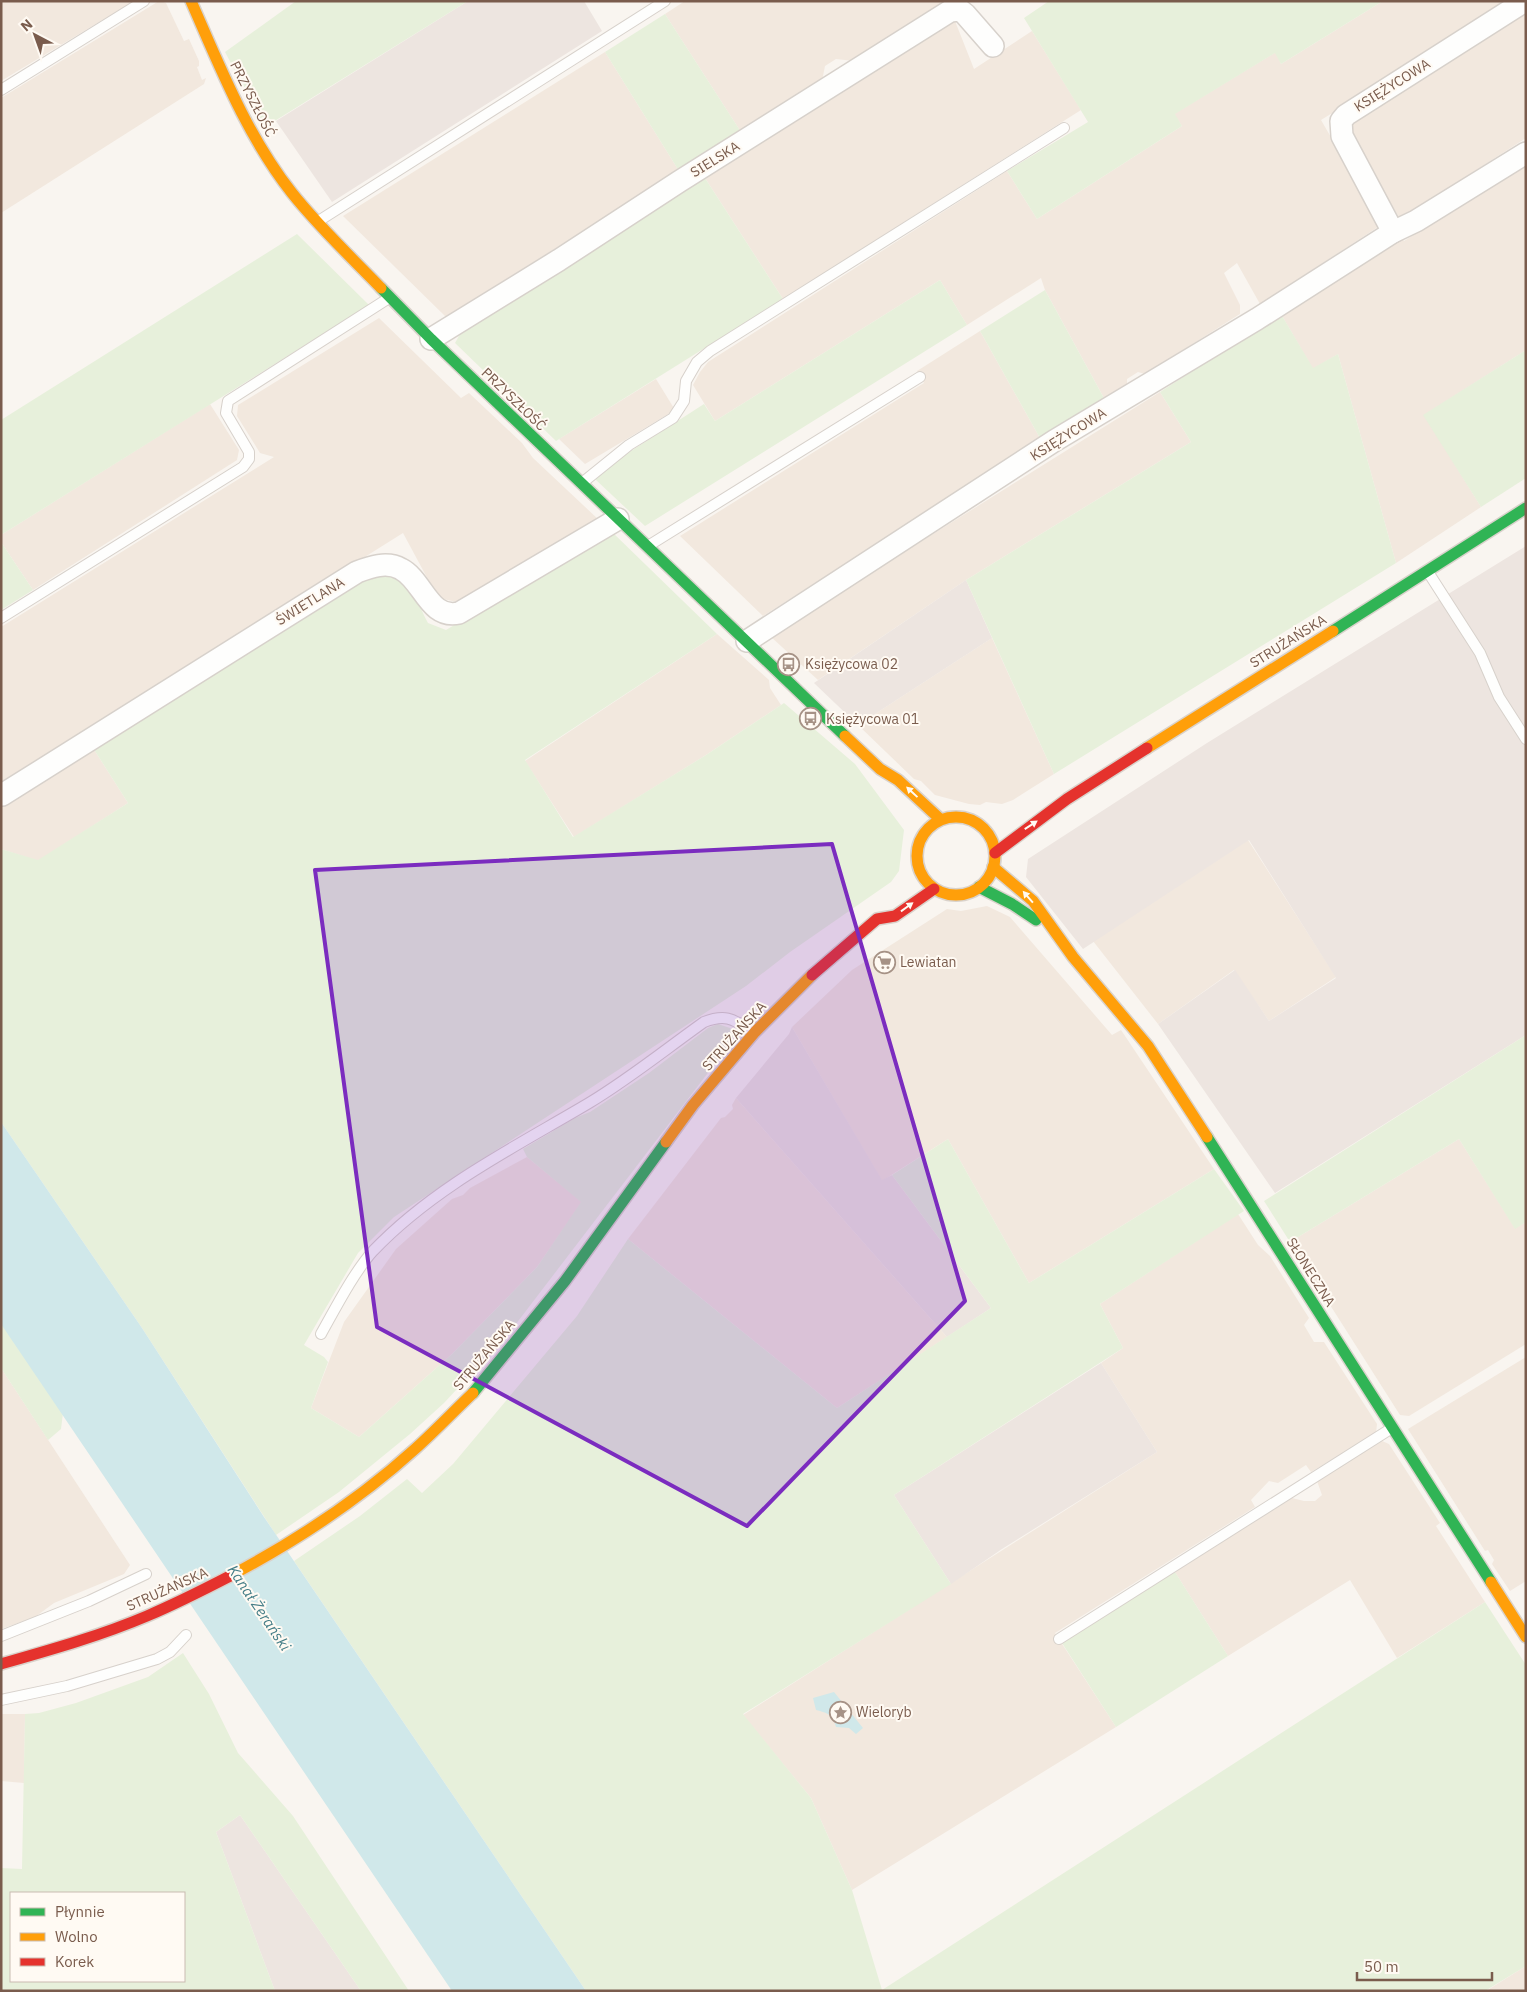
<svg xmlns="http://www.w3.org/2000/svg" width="1527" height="1992" viewBox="0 0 1527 1992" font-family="'IBM Plex Sans',sans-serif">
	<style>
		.residential { fill: #f2e8de }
		.industrial { fill: #ede5e0 }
		.green { fill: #e7f0db; fill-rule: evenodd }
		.water { fill: #d0e8ea }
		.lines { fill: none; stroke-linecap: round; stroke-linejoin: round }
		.lane-casing { stroke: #d7d1cb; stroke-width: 12 }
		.street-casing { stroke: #d7d1cb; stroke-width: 24 }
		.fast-casing { stroke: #d9d2cb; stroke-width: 14 }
		.slow-casing { stroke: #d9d2cb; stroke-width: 14 }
		.jam-casing { stroke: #d9d2cb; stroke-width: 14 }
		.lane { stroke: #fefefd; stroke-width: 10 }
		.street { stroke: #fefefd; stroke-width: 21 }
		.fast { stroke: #30b455; stroke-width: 11 }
		.slow { stroke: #ff9f0a; stroke-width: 11 }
		.jam { stroke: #e5322d; stroke-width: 11 }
		.oneway { fill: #fffaf3 }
		.marked { fill: #7b2cbf; fill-opacity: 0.2; stroke: #7b2cbf; stroke-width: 4; stroke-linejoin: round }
		.labels { text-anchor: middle; stroke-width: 4; stroke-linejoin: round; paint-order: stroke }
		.street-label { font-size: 14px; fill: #7a5c4d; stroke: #fffaf3 }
		.poi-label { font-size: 14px; fill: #7a5c4d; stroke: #fffaf3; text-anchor: start }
		.water-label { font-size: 15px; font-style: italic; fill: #437c86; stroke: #fffaf3 }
	</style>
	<rect width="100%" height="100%" fill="#f9f5f0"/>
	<g class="residential">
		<path d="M1,1H134L1,81Z"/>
		<path d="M159,1L166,3L184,41L189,39L199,61V66L197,67L202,80L206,78L204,84L1,213V98Z"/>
		<path d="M685,1H951L854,61L836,59L825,66L822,81L741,132L665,14Z"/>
		<path d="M1383,1H1508L1510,3L1321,120L1376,215L1378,227L1260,304L1237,263L1224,273L1240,305V314L1145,374L1138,372L1127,379V386L1105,400L1045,290L1041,278L967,325L940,280L715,421L693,385L700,372L708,362L1007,171L1037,219L1182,126L1174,114L1276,52L1281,64Z"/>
		<path d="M1526,11V138L1400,219L1348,132L1351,120Z"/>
		<path d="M955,21L974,69L1032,31L1081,110L783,299L705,178Z"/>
		<path d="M605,52L679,171L446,317L343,216Z"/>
		<path d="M1526,164V350L1424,415L1481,507L1396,563L1338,354L1313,369L1281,314L1402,238L1404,241Z"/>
		<path d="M379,318L461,398L469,393L522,443L533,458L599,520L462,603L438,598L403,533L1,785V627L274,457L260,453L237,416L238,405Z"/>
		<path d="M980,331L1041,440L763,616L680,536L924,383L917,371Z"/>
		<path d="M656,379L675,410L585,464L559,439Z"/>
		<path d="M1160,392L1191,442L966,580L818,680L770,636Z"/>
		<path d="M210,404L239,450L237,460L33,590L1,542V535Z"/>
		<path d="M717,634L769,680L770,688L781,705L706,755L574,837L525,761Z"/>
		<path d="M992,638L1054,774L1013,800L1002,804L986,802L980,805L969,804L935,795L921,781L914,779L858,725Z"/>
		<path d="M93,748L128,803L38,861L1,849V805Z"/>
		<path d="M1248,840L1336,977L1269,1021L1234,970L1158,1024L1093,941Z"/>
		<path d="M987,906L1010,917L1112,1035L1121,1030L1214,1169L1029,1283L948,1139L882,1181L792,1027L852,970L947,909L961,911Z"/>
		<path d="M736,1098L947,1337L837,1408L628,1239L721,1118L725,1117L733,1109L732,1105Z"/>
		<path d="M1459,1139L1515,1228L1526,1222V1344L1409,1416L1400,1415L1290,1242Z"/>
		<path d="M527,1157L582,1202L537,1267L452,1354L359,1437L311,1408L344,1322L396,1249L452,1199L463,1195L470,1188Z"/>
		<path d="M1238,1214L1258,1245L1270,1256L1309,1318L1304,1325L1314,1342H1324L1377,1424L1376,1433L1311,1472L1306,1465L1278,1483L1269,1481L1251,1500L1255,1507L1055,1633L1116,1727L852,1890L811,1798L743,1715L1157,1452L1101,1363L1123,1348L1100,1304Z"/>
		<path d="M1526,1357V1581L1510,1591L1492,1564L1494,1560L1488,1550L1485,1551L1408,1429Z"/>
		<path d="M1,1368L130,1565L124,1574L54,1603L35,1617L1,1629Z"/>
		<path d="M1382,1441L1389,1444L1440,1523L1436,1526L1485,1602L1397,1658L1350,1580L1228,1656L1175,1572L1292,1498L1304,1501H1315L1322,1495L1317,1481Z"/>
		<path d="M1,1714H25L24,1783L1,1781Z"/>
		<path d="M1526,1966V1991H1486Z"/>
	</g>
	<g class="industrial">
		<path d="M468,1H584L602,31L332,202L276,121Z"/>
		<path d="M1526,546V1035L1275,1193L1158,1024L1235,970L1269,1021L1336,978L1249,840L1083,949L1026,877L1028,859L1207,743Z"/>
		<path d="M966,580L992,638L858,725L814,683Z"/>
		<path d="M792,1027L882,1180L892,1175L991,1308L947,1337L736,1098L789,1034Z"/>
		<path d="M1101,1363L1157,1452L1002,1549L951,1584L894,1495Z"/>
		<path d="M240,1815L361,1991H275L216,1832Z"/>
	</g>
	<g class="green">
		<path d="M296,1H468L265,127L225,52Z"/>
		<path d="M1049,1H1383L1281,64L1275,53L1175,114L1182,126L1037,219L1007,171L1088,122L1024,18Z"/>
		<path d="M665,14L741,132L679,171L605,52Z"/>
		<path d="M705,178L783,299L556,441L455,343L460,334Z"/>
		<path d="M297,234L369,305L1,535V420Z"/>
		<path d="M940,280L967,325L645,526L596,480V474L600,471L704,404L715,421Z"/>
		<path d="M1045,290L1105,400L1041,440L980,331Z"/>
		<path d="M1281,314L1313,368L1338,354L1396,563L1054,774L966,580L1191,442L1160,392Z"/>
		<path d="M1526,350V478L1481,507L1423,415Z"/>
		<path d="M611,531L717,634L525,760L573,837L706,755L784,703L855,764L904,830L899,871L891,882L790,952L746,986L394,1217L358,1253L304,1345L324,1357L328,1362L311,1408L359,1437L452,1354L537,1267L581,1202L527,1157L523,1149L575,1118L590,1112L649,1073L708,1028L718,1024L730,1028L733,1033V1040L509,1333L444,1403L410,1434L339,1492L276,1535L142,1328L1,1122V849L38,860L128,803L93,748L377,572C412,578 413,594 428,623L446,630Z"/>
		<path d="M1,542L33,590L1,610Z"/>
		<path d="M1526,1035V1222L1515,1229L1459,1139L1290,1242L1264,1201Z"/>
		<path d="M948,1139L1029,1283L1214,1169L1244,1211L1100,1304L1123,1348L894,1495L951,1584L743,1714L811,1798L852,1890L882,1990L1485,1602L1526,1665V1966L1485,1991H586L294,1561L360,1516L407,1479L422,1493L453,1464L577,1316L628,1239L837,1408L991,1308L892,1175Z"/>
		<path d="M1,1322L63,1413L61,1429L48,1440L1,1368Z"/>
		<path d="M1175,1572L1228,1656L1116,1727L1062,1643Z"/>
		<path d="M183,1653L209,1694L238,1753L293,1816L409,1991H361L240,1815L216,1832L275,1991H1V1868L22,1869L25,1714L39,1713L76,1703L148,1677ZM184,1893V1981H11V1893Z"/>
	</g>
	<g class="water">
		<path d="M1,1122L142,1328L264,1517L586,1991H452L1,1324Z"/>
		<path d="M834,1692L863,1728L856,1734L849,1728L836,1727C833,1715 828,1713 816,1710L813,1698Z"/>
	</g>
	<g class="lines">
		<defs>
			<g id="lane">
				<path d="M1,90L144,1"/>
				<path d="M317,222L665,1"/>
				<path d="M582,483L629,445L673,418L684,401L686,381L697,362L710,351L1064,128"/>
				<path d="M648,546L920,377"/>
				<path d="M1428,572L1480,653L1499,697L1526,739"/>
				<path d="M1,618L243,467L249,459V452L226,413L228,401L389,298"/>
				<path d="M321,1334C335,1309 354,1272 373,1251C434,1187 515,1147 589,1103C629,1079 666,1049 704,1022C727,1013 734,1020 754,1032"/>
				<path d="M1,1636L89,1601L146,1574"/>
				<path d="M1059,1639L1392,1428"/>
				<path d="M1,1700L67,1686L157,1659L170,1652L186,1635"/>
			</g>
			<g id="street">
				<path d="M1393,232L1342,136L1341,121L1346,115L1525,1"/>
				<path d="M431,339L559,260L680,181L950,11L960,10L965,14L993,46"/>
				<path d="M747,641L1054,441L1257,319L1393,232L1416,221L1526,153"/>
				<path d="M2,795L357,572C370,567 387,561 401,569C423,580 429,620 459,613L618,519"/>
			</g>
			<g id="fast">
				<path d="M381,288L431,339L845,736"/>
				<path d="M1333,631L1526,508"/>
				<path d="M979,887L1012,904L1036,920"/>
				<path d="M1207,1137L1491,1582"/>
				<path d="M473,1393L565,1281L666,1142"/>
			</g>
			<g id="slow">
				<path d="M191,1C220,67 247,136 292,193C319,227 351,257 381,288"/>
				<path d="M845,736L880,769L898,780L940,819"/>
				<path d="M1147,748L1333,631"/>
				<circle cx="956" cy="856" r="39"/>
				<path d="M993,867L1033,901L1073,957L1148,1046L1207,1137"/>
				<path d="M666,1142L693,1105L755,1032L812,975"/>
				<path d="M230,1576C296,1541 360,1499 415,1449C435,1431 454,1411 473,1393"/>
				<path d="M1491,1582L1526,1637"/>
			</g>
			<g id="jam">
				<path d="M995,853L1067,799L1147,748"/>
				<path d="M812,975L877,919L895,916L934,889"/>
				<path d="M1,1664C50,1650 100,1636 147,1616C175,1604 203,1590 230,1576"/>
			</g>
		</defs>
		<use href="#lane" class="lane-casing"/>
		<use href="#street" class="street-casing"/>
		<use href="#fast" class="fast-casing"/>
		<use href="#slow" class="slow-casing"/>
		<use href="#jam" class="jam-casing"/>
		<use href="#lane" class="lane"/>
		<use href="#street" class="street"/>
		<use href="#fast" class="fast"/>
		<use href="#slow" class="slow"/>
		<use href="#jam" class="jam"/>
	</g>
	<defs><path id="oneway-solid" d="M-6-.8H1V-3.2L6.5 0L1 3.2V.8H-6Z" transform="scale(1.25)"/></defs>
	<g class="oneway">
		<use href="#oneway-solid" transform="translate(912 792) rotate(-137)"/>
		<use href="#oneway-solid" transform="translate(1031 825) rotate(-33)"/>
		<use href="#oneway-solid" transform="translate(1028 897) rotate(-131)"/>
		<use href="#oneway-solid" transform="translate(907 907) rotate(-36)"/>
	</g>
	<path class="marked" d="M832,844L965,1301L747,1526L377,1327L315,870Z"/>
	<defs>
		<symbol id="bus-ring" viewBox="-11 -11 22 22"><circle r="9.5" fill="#fffaf3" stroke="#a69286" stroke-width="1.5"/><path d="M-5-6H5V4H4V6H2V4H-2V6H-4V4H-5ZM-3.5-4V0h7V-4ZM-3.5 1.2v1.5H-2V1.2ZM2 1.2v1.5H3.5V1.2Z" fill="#a69286"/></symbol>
		<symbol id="supermarket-ring" viewBox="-11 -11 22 22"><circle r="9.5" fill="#fffaf3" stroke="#a69286" stroke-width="1.5"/><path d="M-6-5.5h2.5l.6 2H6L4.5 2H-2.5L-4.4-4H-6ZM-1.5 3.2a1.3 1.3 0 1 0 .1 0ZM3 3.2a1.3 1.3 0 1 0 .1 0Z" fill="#a69286"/></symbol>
		<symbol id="sight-ring" viewBox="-11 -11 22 22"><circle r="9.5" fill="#fffaf3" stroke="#a69286" stroke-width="1.5"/><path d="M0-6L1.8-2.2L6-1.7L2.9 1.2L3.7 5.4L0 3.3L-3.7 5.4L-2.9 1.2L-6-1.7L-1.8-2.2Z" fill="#a69286"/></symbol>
	</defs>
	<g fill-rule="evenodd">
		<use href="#bus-ring" x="776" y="652" width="25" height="25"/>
		<use href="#bus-ring" x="798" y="706" width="25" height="25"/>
		<use href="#supermarket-ring" x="872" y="950" width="25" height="25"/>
		<use href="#sight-ring" x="828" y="1700" width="25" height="25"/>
	</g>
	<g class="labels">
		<g class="street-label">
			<text transform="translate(1392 85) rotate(-32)" y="5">KSIĘŻYCOWA</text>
			<text transform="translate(253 99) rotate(63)" y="5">PRZYSZŁOŚĆ</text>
			<text transform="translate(715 159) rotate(-32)" y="5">SIELSKA</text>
			<text transform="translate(514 399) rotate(44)" y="5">PRZYSZŁOŚĆ</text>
			<text transform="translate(1068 434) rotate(-32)" y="5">KSIĘŻYCOWA</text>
			<text transform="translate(310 601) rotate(-32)" y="5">ŚWIETLANA</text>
			<text transform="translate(1288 641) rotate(-32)" y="5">STRUŻAŃSKA</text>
			<text transform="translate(734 1036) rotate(-48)" y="5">STRUŻAŃSKA</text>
			<text transform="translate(1311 1272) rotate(58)" y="5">SŁONECZNA</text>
			<text transform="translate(484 1355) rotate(-50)" y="5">STRUŻAŃSKA</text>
			<text transform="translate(167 1589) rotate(-24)" y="5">STRUŻAŃSKA</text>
		</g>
		<g class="poi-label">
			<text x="805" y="669">Księżycowa 02</text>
			<text x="826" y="724">Księżycowa 01</text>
			<text x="900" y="967">Lewiatan</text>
			<text x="856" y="1717">Wieloryb</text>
		</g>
		<g class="water-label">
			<text transform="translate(259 1608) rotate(56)" y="5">Kanał Żerański</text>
		</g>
	</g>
	<rect width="1527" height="1992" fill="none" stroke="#7a5c4d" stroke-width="5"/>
	<rect x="10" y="1892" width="175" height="90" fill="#fffaf3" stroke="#cabbb1"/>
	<rect x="20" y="1908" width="25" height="8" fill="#30b455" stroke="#cabbb1"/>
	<text x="55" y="1917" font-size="15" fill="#7a5c4d">Płynnie</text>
	<rect x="20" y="1933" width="25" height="8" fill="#ff9f0a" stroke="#cabbb1"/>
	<text x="55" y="1942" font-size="15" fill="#7a5c4d">Wolno</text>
	<rect x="20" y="1958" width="25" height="8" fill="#e5322d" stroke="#cabbb1"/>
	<text x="55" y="1967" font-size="15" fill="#7a5c4d">Korek</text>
	<g transform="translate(35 35) rotate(319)" stroke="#fffaf3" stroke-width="4" paint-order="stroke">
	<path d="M0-4L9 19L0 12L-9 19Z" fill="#7a5c4d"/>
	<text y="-8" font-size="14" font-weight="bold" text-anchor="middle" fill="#7a5c4d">N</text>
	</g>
	<path d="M1357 1972v8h135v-8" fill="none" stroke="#7a5c4d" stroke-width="2.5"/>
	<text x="1364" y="1972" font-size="15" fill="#7a5c4d" stroke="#fffaf3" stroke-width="4" paint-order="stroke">50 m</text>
</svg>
